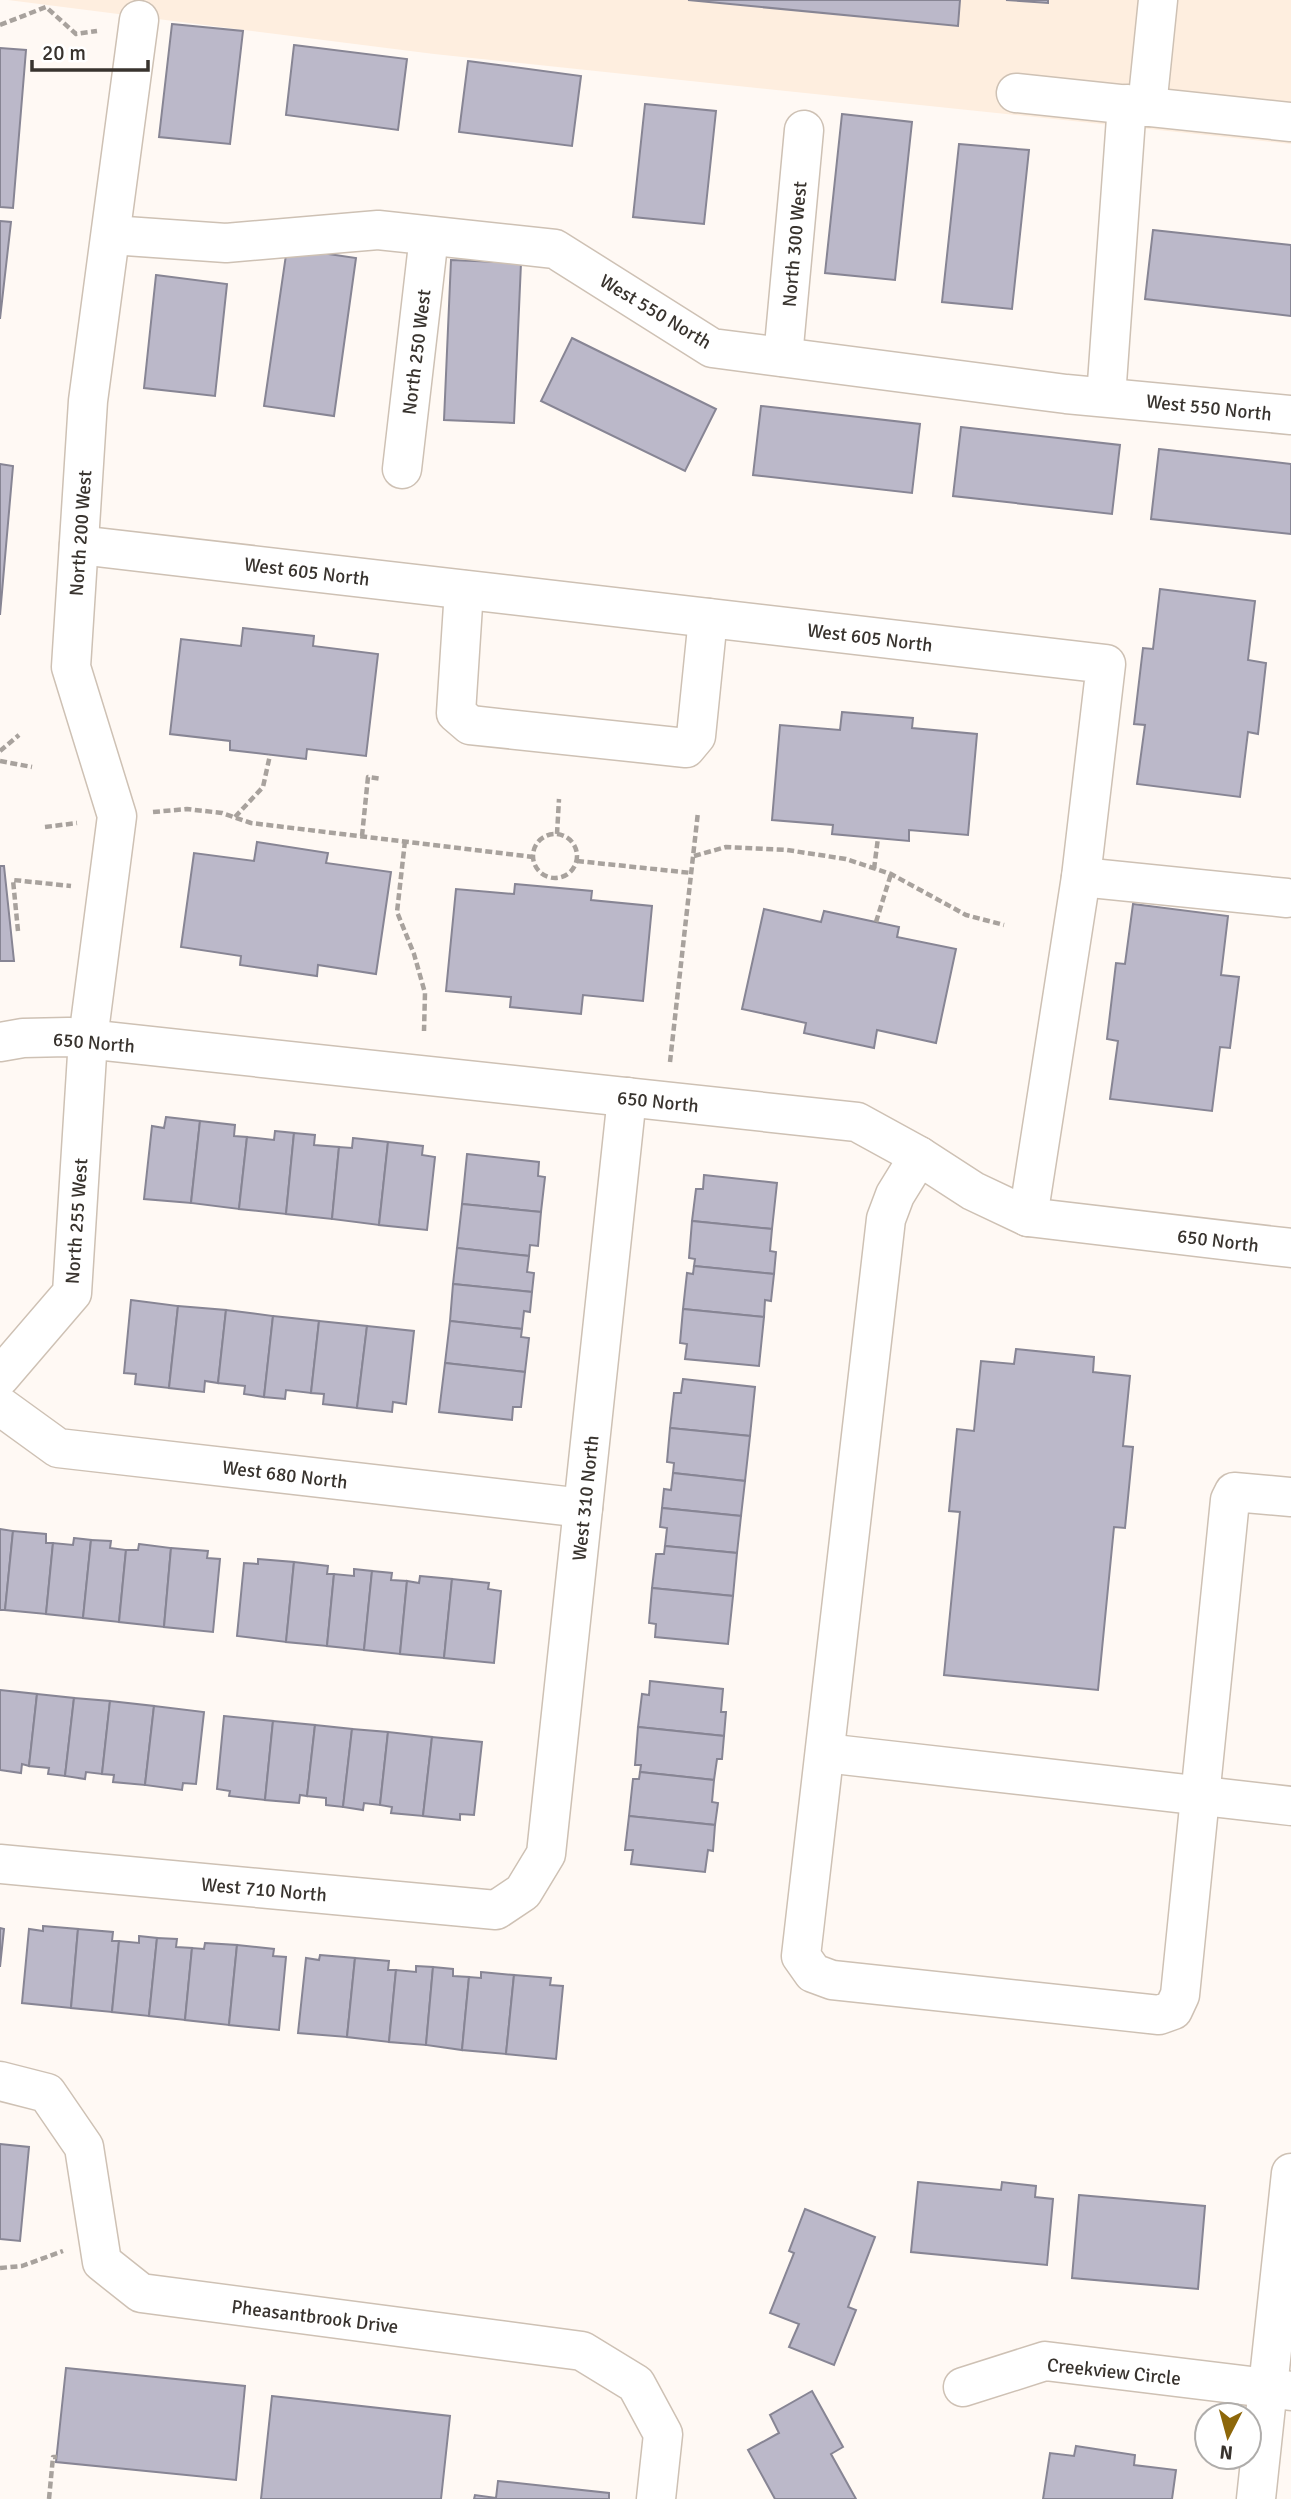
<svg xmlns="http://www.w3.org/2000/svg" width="1291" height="2499" viewBox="0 0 1291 2499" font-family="Signika,sans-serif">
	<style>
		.built { fill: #feeedf }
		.building { fill: #bbb8c9; stroke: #878594; stroke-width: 2 }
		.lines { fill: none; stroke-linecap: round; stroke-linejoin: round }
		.minor-casing { stroke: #cec1b4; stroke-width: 41 }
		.path { stroke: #a8a29d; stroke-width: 4.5; stroke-dasharray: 7 3.5; stroke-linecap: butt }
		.minor { stroke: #fff; stroke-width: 38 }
		.labels { text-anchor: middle; stroke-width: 7; stroke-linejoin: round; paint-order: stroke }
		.street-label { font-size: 19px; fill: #38332e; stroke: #fff }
	</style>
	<rect width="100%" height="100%" fill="#fff9f4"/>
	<path class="built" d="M8,0H1291V144L434,54Z"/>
	<g class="building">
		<path d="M688,0H960L958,26Z"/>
		<path d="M1006,0H1048V3Z"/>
		<path d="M172,24L243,31L230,144L159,137Z"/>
		<path d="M294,45L407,59L398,130L286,115Z"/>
		<path d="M0,48L26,50L13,208L0,207Z"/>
		<path d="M468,61L581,76L572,146L459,132Z"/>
		<path d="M645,104L716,111L704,224L633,217Z"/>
		<path d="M842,114L912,122L895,280L825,273Z"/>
		<path d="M959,144L1029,150L1012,309L942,302Z"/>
		<path d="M0,221L11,222L0,319Z"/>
		<path d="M1153,230L1291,245V316L1145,299Z"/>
		<path d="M287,248L356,258L334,416L264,406Z"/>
		<path d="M451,260L521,263L514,423L444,420Z"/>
		<path d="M156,275L227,284L215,396L144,388Z"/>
		<path d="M572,338L716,409L685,471L541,401Z"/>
		<path d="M761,406L920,424L912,493L753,475Z"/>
		<path d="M961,427L1120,445L1112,514L953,496Z"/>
		<path d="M1159,449L1291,464V534L1151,519Z"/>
		<path d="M0,464L13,466L0,615Z"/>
		<path d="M1160,589L1255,601L1248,660L1266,663L1258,734L1248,732L1240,797L1137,784L1145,725L1134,724L1143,648L1153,649Z"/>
		<path d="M243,628L314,636L313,646L378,654L366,756L307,749L306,759L230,750V741L170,734L181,639L241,646Z"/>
		<path d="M842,712L913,718L912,728L977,734L968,835L909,830V841L832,834L833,825L772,820L780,725L840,730Z"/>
		<path d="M257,842L328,853L326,863L391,872L376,974L318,965L317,976L240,965L241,956L181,947L194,853L254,861Z"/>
		<path d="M0,866H4L14,961H0Z"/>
		<path d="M515,884L592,891L591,900L652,906L643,1001L583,995L581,1014L510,1007L511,997L446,991L456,889L514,894Z"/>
		<path d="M1133,904L1228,916L1221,975L1239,977L1230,1048L1220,1047L1212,1111L1110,1099L1118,1041L1107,1039L1116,963L1125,964Z"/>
		<path d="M764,909L821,922L824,911L899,927L897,937L956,949L936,1043L877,1030L874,1048L804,1033L806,1023L742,1009Z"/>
		<path d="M166,1117L200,1121L191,1203L144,1199L152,1126L164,1128Z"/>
		<path d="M200,1121L235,1125L234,1136L247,1137L239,1209L191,1203Z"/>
		<path d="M275,1131L294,1133L286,1214L239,1209L247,1137L274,1140Z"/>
		<path d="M294,1133L315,1135L314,1145L339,1147L332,1219L286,1214Z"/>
		<path d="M353,1138L388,1142L379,1225L332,1219L339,1147L352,1148Z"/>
		<path d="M388,1142L423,1146L422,1155L435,1157L427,1230L379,1225Z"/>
		<path d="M467,1154L539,1162L538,1176L545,1177L541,1212L462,1204Z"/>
		<path d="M704,1175L777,1183L772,1229L692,1221L696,1189H703Z"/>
		<path d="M462,1204L541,1212L538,1246L530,1245L529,1256L457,1248Z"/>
		<path d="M692,1221L772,1229L770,1251L776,1252L774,1274L694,1266L695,1259L689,1258Z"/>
		<path d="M457,1248L529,1256L527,1272L534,1273L532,1292L453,1284Z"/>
		<path d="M694,1266L774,1274L771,1301L765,1300L764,1317L683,1309L687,1273L693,1274Z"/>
		<path d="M453,1284L532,1292L530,1312L524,1311L522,1329L450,1321Z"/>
		<path d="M131,1300L178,1306L169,1388L135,1384L136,1374L124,1373Z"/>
		<path d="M178,1306L226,1310L218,1383L205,1381L204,1392L169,1388Z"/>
		<path d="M683,1309L764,1317L759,1366L685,1359L687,1344L680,1343Z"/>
		<path d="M226,1310L273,1316L264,1397L244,1394L245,1386L218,1383Z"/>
		<path d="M273,1316L319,1321L311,1393L286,1390L285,1399L264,1397Z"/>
		<path d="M319,1321L367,1326L357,1408L323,1404L324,1394L311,1393Z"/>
		<path d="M450,1321L522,1329L521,1337L529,1338L525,1372L445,1363Z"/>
		<path d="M367,1326L414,1331L406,1404L393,1402L392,1412L357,1408Z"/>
		<path d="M1016,1349L1094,1357L1093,1372L1130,1376L1123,1446L1133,1447L1125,1528L1114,1527L1098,1690L944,1675L960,1512L949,1511L957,1429L974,1431L981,1361L1014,1364Z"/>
		<path d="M445,1363L525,1372L521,1407H513L512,1420L439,1412Z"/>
		<path d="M683,1379L755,1387L750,1436L670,1428L674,1393H681Z"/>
		<path d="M670,1428L750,1436L745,1481L673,1473L674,1463L667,1462Z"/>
		<path d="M673,1473L745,1481L741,1516L662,1508L664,1489L671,1490Z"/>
		<path d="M662,1508L741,1516L737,1553L665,1546L667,1528L660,1527Z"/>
		<path d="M0,1529L13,1531L5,1610H0Z"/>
		<path d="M13,1531L46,1534V1543H53L46,1614L5,1610Z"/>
		<path d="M74,1538L91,1540L83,1618L46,1614L53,1543L73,1545Z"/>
		<path d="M91,1540L111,1541L110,1548L126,1550L119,1622L83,1618Z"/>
		<path d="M139,1544L171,1548L164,1627L119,1622L126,1550H138Z"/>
		<path d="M665,1546L737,1553L733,1596L652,1588L656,1554H664Z"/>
		<path d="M171,1548L208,1551L207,1558L220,1559L213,1632L164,1627Z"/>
		<path d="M258,1559L294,1562L286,1642L237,1636L244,1563L258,1564Z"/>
		<path d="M294,1562L328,1566L327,1574H334L327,1646L286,1642Z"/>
		<path d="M354,1569L372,1571L364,1650L327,1646L334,1574L354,1576Z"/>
		<path d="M372,1571L392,1573L391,1580L407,1581L400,1654L364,1650Z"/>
		<path d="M420,1576L452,1579L444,1658L400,1654L407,1581L419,1583Z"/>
		<path d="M452,1579L489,1583L488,1589L501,1591L494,1663L444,1658Z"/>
		<path d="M652,1588L733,1596L728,1644L655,1637L656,1624L649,1623Z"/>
		<path d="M650,1681L723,1689L721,1712H726L724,1736L638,1727L642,1694L649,1695Z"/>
		<path d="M0,1690L37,1694L29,1766L22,1764L21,1773L0,1770Z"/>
		<path d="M37,1694L74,1698L65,1776L48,1774L49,1768L29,1766Z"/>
		<path d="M74,1698L110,1701L102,1774L86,1772L85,1779L65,1776Z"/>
		<path d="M110,1701L154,1706L145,1785L113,1782L114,1775L102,1774Z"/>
		<path d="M154,1706L204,1712L196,1784L183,1783L182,1790L145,1785Z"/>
		<path d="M224,1716L273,1721L265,1800L229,1796L230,1791L217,1789Z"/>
		<path d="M273,1721L315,1725L307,1796L300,1795L299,1803L265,1800Z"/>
		<path d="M315,1725L352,1729L343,1807L326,1805V1798L307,1796Z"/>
		<path d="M638,1727L724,1736L722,1759H717L714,1780L640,1772L641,1765H635Z"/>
		<path d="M352,1729L388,1732L380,1805L364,1803L363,1810L343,1807Z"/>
		<path d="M388,1732L432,1737L423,1816L391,1813L392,1807L380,1805Z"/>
		<path d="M432,1737L482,1742L474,1815L460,1814V1820L423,1816Z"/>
		<path d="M640,1772L714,1780L712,1802L718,1803L715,1825L629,1816L633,1779H639Z"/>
		<path d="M629,1816L715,1825L713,1851L708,1850L705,1872L631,1864L633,1850H625Z"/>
		<path d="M43,1926L78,1929L71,2008L22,2003L29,1929L43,1931Z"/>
		<path d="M0,1928L4,1929L0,1967Z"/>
		<path d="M78,1929L113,1932L112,1941H119L112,2012L71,2008Z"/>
		<path d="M139,1936L157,1938L149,2016L112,2012L119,1941L139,1943Z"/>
		<path d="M157,1938L177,1939L176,1947L192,1948L185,2020L149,2016Z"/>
		<path d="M205,1943L237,1945L229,2025L185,2020L192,1948L204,1949Z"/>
		<path d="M237,1945L274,1949L273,1956L286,1957L279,2030L229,2025Z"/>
		<path d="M320,1955L355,1958L347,2037L298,2033L306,1958L319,1960Z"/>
		<path d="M355,1958L389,1961L388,1970H396L389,2042L347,2037Z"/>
		<path d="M416,1966L433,1967L426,2045L389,2042L396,1970L416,1972Z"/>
		<path d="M433,1967L453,1969V1976L469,1977L462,2050L426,2045Z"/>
		<path d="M481,1972L514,1975L506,2054L462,2050L469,1977L481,1978Z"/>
		<path d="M514,1975L551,1978L550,1985L563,1986L556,2059L506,2054Z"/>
		<path d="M0,2144L29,2147L20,2241L0,2239Z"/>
		<path d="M918,2182L1001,2190L1002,2182L1036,2186L1035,2197L1053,2199L1047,2265L911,2252Z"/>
		<path d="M1079,2195L1205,2206L1198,2289L1072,2278Z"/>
		<path d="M805,2209L875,2237L848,2307L856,2310L834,2365L789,2347L799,2324L770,2313L794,2253L789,2251Z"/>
		<path d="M66,2368L245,2386L236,2480L56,2462Z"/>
		<path d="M812,2391L843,2447L831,2454L856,2499H775L748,2450L779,2433L770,2415Z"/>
		<path d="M272,2396L450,2416L441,2499H261Z"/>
		<path d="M1076,2446L1135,2455L1134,2465L1176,2470L1172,2499H1043L1050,2453L1074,2456Z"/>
		<path d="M498,2481L609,2493V2499H474L475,2495L496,2498Z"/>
	</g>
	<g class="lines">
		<defs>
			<g id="minor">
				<path d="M1016,93L1291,122"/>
				<path d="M1147,107L1158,0"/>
				<path d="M111,235L226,243L378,230L555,249L712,348L1066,394L1291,415"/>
				<path d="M783,357L804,130"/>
				<path d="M1106,397L1127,104"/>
				<path d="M402,469L429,236"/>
				<path d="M79,545L1106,664L1081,877L1028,1217"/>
				<path d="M464,590L456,713L470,725L686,748L696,736L708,618"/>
				<path d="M1081,877L1287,898"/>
				<path d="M0,1042L23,1038L68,1037L857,1122L919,1156L973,1191L1028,1217L1291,1248"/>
				<path d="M919,1156L895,1195L886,1219L801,1956L813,1973L832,1980L1159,2015L1173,2010L1180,1995L1230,1500L1234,1492L1291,1497"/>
				<path d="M0,1377L72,1293L88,1039L117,816L71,667L88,401L139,20"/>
				<path d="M0,1406L58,1448L583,1508"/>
				<path d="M825,1753L1291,1806"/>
				<path d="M0,1864L496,1910L523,1892L546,1854L627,1097"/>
				<path d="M0,2081L47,2093L84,2147L102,2262L141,2293L582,2351L636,2384L663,2434L656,2499"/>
				<path d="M963,2387L1045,2361L1291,2391"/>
				<path d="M1256,2499L1291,2173"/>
			</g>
		</defs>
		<use href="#minor" class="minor-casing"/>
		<g class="path">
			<path d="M0,25L46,7L76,34L97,31"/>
			<path d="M0,751L19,735"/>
			<path d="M0,761L32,767"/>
			<path d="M153,812L187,809L222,813L251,823L533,857"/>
			<path d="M235,817L263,787L270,755"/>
			<path d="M45,827L77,823"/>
			<path d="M557,834L559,799"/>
			<circle cx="555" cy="856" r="22"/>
			<path d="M362,836L368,777L382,779"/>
			<path d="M405,841L397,912L414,954L425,993L424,1031"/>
			<path d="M694,856L726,847L787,850L846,859L891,874L966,915L1004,925"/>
			<path d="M577,861L692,873"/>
			<path d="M874,869L878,838"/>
			<path d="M876,922L891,874"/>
			<path d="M18,931L13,880L71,886"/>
			<path d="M670,1062L698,812"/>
			<path d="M0,2268L22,2266L63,2251"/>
			<path d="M49,2499L53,2457H57"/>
		</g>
		<use href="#minor" class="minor"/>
	</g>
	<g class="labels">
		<g class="street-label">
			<text transform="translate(794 244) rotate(-85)" y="7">North 300 West</text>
			<text transform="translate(656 311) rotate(31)" y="7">West 550 North</text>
			<text transform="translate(416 352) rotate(-83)" y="7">North 250 West</text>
			<text transform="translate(1209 407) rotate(6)" y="7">West 550 North</text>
			<text transform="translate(80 533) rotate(-86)" y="7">North 200 West</text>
			<text transform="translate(307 571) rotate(7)" y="7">West 605 North</text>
			<text transform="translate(870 637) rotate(7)" y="7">West 605 North</text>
			<text transform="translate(94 1042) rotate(5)" y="7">650 North</text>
			<text transform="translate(658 1101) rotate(6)" y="7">650 North</text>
			<text transform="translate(76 1221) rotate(-86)" y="7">North 255 West</text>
			<text transform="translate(1218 1240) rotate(7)" y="7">650 North</text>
			<text transform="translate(285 1474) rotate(7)" y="7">West 680 North</text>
			<text transform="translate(585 1498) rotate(-84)" y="7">West 310 North</text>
			<text transform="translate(264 1889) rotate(5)" y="7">West 710 North</text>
			<text transform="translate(315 2316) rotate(7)" y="7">Pheasantbrook Drive</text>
			<text transform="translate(1114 2371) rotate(6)" y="7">Creekview Circle</text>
		</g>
	</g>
	<g transform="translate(1228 2436) rotate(186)"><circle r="33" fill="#ffffff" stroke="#afadab" stroke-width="2"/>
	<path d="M0-5L12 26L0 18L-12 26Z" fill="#8d670a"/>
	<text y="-10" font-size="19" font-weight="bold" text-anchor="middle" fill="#38332e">N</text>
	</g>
	<path d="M32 60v10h116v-10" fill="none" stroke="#38332e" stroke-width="3.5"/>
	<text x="42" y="60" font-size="21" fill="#38332e" stroke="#ffffff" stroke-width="5" paint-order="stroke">20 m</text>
</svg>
